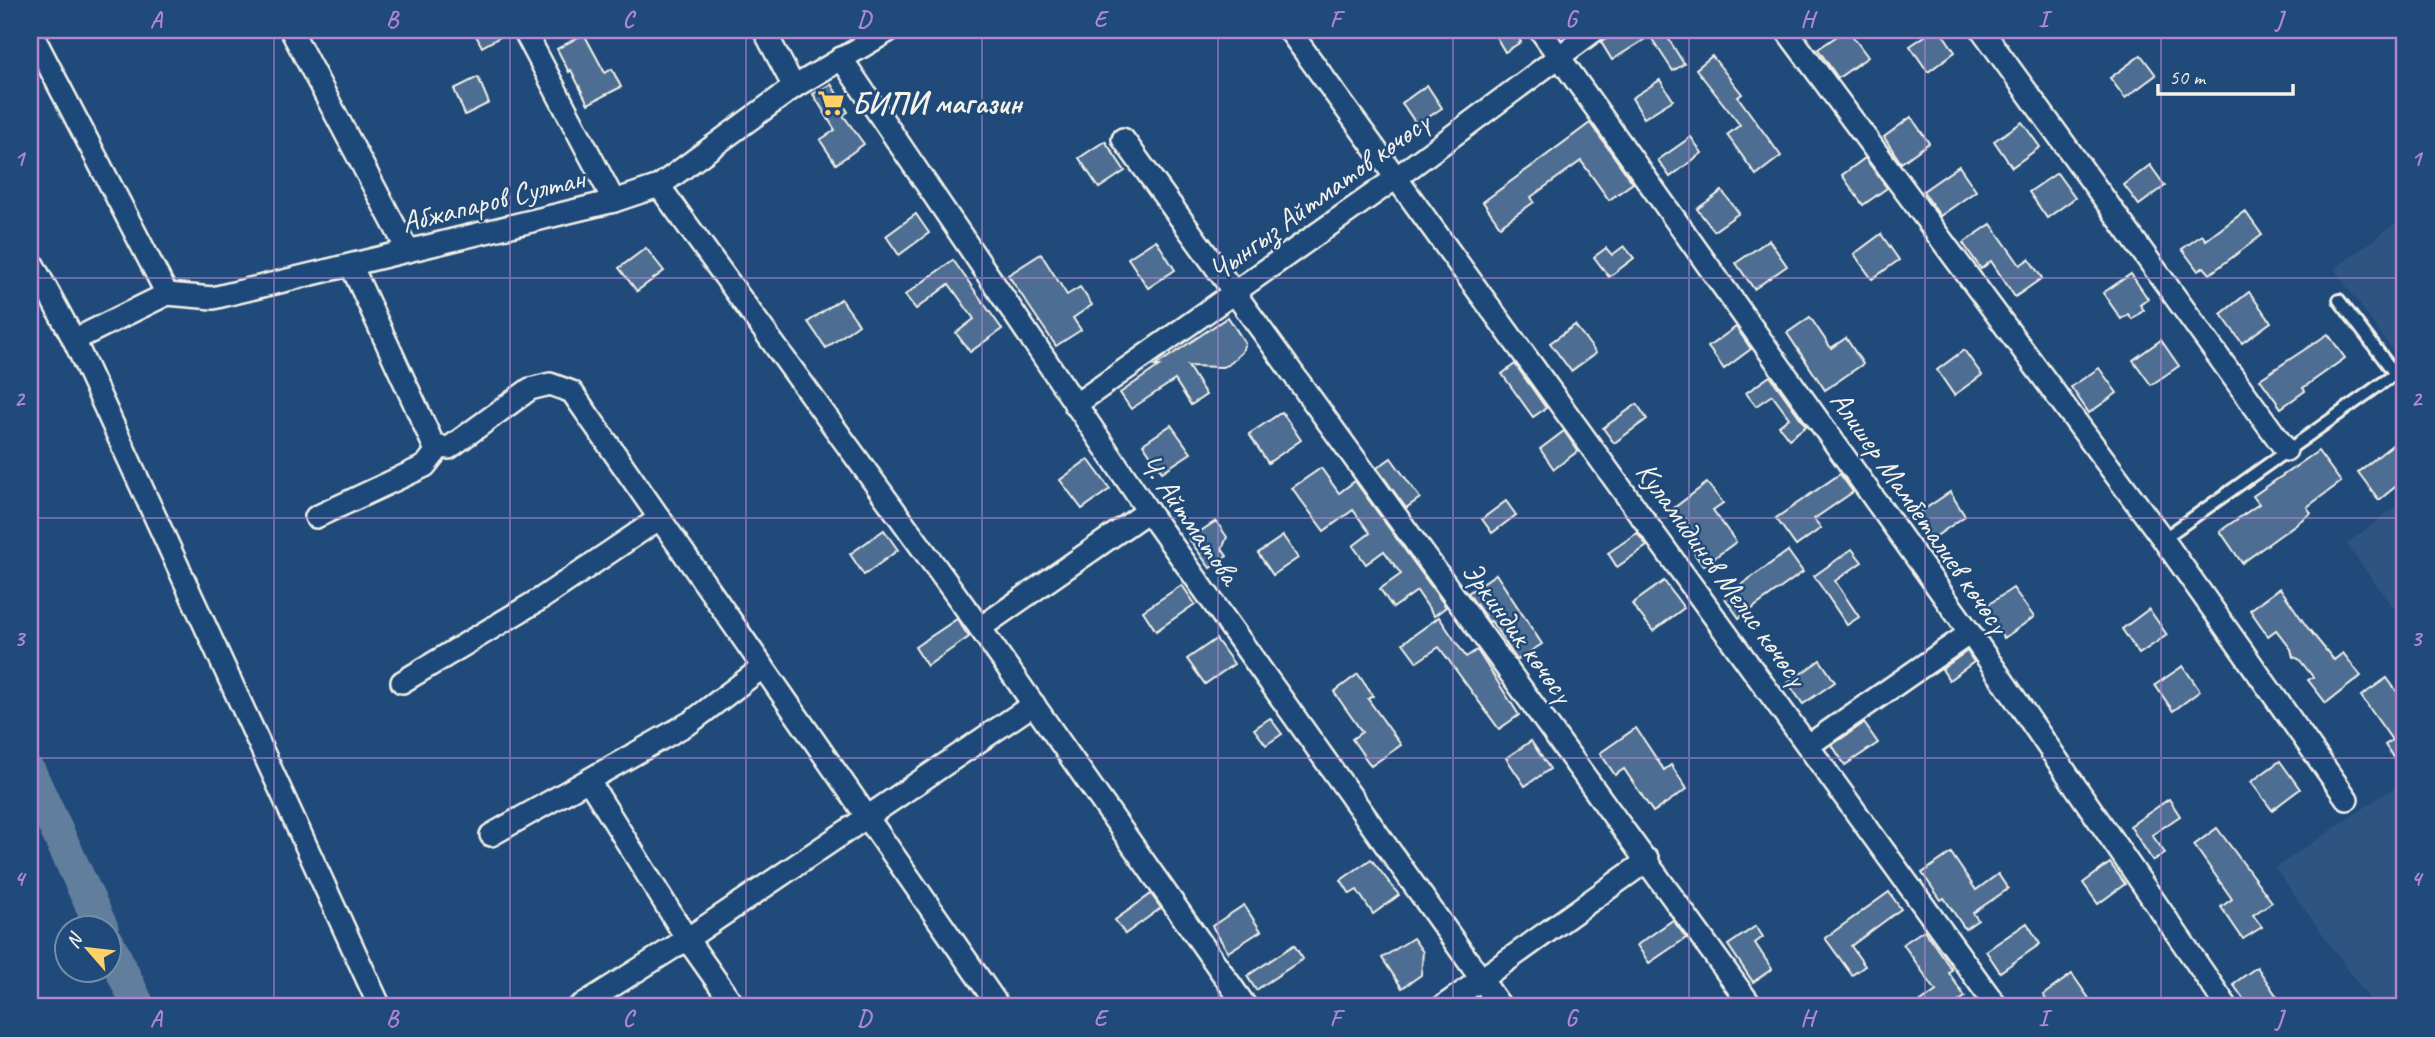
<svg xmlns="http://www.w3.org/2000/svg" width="2435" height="1037" viewBox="0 0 2435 1037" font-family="Caveat,sans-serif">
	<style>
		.built { fill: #2d5581 }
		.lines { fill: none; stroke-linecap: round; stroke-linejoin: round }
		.river { stroke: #627e9d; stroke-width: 33 }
		.building { fill: #4d6e92; stroke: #f4f1e8; stroke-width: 2 }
		.service-casing { stroke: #f4f1e8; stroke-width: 16 }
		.minor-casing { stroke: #f4f1e8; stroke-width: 26 }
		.service { stroke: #1f4a7a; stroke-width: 10 }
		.minor { stroke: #1f4a7a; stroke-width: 21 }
		.grid { fill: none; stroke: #b185d1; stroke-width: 2; stroke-opacity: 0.55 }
		.labels { text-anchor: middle; stroke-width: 5; stroke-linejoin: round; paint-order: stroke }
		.poi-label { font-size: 30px; font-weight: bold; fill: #f4f1e8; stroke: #1f4a7a; text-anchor: start }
		.street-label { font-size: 30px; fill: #f4f1e8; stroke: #1f4a7a }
		.neatline { fill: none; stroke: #b185d1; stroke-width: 2.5 }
		.grid-label { font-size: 23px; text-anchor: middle; font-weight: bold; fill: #b185d1 }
	</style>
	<rect width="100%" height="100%" fill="#1f4a7a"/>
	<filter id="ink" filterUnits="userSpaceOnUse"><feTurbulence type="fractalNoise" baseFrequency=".0143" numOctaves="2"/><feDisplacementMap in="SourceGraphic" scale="14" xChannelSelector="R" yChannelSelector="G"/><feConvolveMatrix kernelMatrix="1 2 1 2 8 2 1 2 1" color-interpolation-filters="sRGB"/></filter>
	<g filter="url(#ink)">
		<g class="built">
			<path d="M2405,216V368L2334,269Z"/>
			<path d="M2405,500V623L2346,544Z"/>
			<path d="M2405,780V1007H2375L2275,868Z"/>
		</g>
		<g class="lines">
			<g class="river">
				<path d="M30,773L102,928"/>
				<path d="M108,942L139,1007"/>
			</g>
		</g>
		<g class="building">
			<path d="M473,30H511V31L482,47Z"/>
			<path d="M1492,30H1514L1521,42L1505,52Z"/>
			<path d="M1622,30H1663L1684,64L1673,71L1650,36L1612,60L1601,42Z"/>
			<path d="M1846,30H1848L1868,57L1838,78L1818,49Z"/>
			<path d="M1934,30H1940L1955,52L1928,72L1910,46Z"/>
			<path d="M584,34L605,73L612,69L621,87L588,104L571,70L569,72L557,49Z"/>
			<path d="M2141,55L2156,75L2125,98L2110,78Z"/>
			<path d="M1712,56L1742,94L1738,97L1781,156L1756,175L1727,135L1740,125L1696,69Z"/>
			<path d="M478,77L489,103L465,115L454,89Z"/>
			<path d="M1660,80L1673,100L1644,118L1632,98Z"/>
			<path d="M831,84L848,112L843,115L864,144L836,164L820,140L835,130L813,94Z"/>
			<path d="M1427,85L1442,108L1417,125L1402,103Z"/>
			<path d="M1911,117L1929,143L1901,163L1884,137Z"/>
			<path d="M2022,122L2040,147L2012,167L1994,141Z"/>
			<path d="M1590,123L1633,183L1609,200L1581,161L1531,197L1534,202L1500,226L1483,202Z"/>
			<path d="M1691,137L1702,153L1670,177L1658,160Z"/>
			<path d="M1105,141L1125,171L1099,188L1079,158Z"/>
			<path d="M1865,158L1887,188L1863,205L1842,175Z"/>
			<path d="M2150,165L2165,186L2139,205L2124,185Z"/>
			<path d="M1959,166L1976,191L1940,216L1923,191Z"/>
			<path d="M2057,173L2075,198L2047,218L2029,192Z"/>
			<path d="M1722,191L1739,213L1714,231L1697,209Z"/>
			<path d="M2245,211L2262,235L2210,274L2204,267L2198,271L2182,249L2202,235L2206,240Z"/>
			<path d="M916,214L929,233L899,255L886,236Z"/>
			<path d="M1991,224L2020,265L2029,259L2042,278L2015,297L1991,261L1981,269L1963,243Z"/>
			<path d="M1881,234L1899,260L1872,279L1854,254Z"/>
			<path d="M1156,240L1175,270L1148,288L1128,258Z"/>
			<path d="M1769,240L1787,266L1754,289L1736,263Z"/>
			<path d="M1624,246L1634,258L1609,277L1594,257L1606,248L1612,255Z"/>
			<path d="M646,248L664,271L637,291L619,268Z"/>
			<path d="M1041,254L1067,295L1080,287L1092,305L1073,318L1081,330L1056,346L1008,275Z"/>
			<path d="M953,260L1002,329L970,352L956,333L974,319L949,284L916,309L905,295Z"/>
			<path d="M2131,274L2148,299L2140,305L2144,310L2132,319L2128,314L2121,319L2103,293Z"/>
			<path d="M2249,292L2271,322L2242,343L2221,314Z"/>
			<path d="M841,299L859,324L826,348L808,322Z"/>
			<path d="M1228,317L1245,343L1242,352L1228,365L1222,367L1188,366L1206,395L1191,405L1175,380L1131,409L1120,393L1159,366H1155Z"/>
			<path d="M1810,317L1831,348L1846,338L1863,364L1825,390L1787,333Z"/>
			<path d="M1575,325L1596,353L1571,371L1550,343Z"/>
			<path d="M1736,327L1751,349L1724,369L1708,347Z"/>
			<path d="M2328,334L2345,358L2303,388L2305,391L2281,408L2260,379Z"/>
			<path d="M2161,340L2179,366L2151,385L2133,360Z"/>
			<path d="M1964,350L1982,375L1954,395L1937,370Z"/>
			<path d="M1515,364L1546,408L1533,417L1502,374Z"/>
			<path d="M2099,368L2117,393L2089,413L2071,387Z"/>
			<path d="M1770,376L1806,426L1789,439L1779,426L1789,418L1772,395L1756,406L1746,393Z"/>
			<path d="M1637,404L1647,419L1614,443L1603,428Z"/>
			<path d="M1282,412L1301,440L1268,463L1249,434Z"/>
			<path d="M1171,425L1191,453L1162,472L1143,444Z"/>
			<path d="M1564,431L1578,451L1554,469L1540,449Z"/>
			<path d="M2405,435V479L2379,500L2358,472Z"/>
			<path d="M2318,451L2341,482L2307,507L2311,513L2242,563L2220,531L2259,504L2253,496Z"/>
			<path d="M1391,458L1420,498L1406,508L1377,468Z"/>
			<path d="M1088,459L1110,489L1082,509L1060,480Z"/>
			<path d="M1321,468L1339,493L1355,481L1446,607L1434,616L1417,591L1393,608L1380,589L1401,574L1384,551L1366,564L1353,546L1370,533L1353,510L1324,531L1292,488Z"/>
			<path d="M1840,474L1853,492L1814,519L1821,528L1796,546L1776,518Z"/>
			<path d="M1707,483L1723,503L1713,510L1736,542L1703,566L1694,553L1699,550L1670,511Z"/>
			<path d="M1950,492L1965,516L1932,539L1916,515Z"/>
			<path d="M1506,501L1516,515L1492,533L1482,519Z"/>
			<path d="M1216,521L1227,537L1222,549L1227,556L1210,568L1189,539Z"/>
			<path d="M884,530L898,550L864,575L850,554Z"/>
			<path d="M1637,533L1647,546L1617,567L1608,553Z"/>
			<path d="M1283,536L1298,558L1273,575L1258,553Z"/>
			<path d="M1852,549L1862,562L1835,581L1859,617L1847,625L1814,576Z"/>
			<path d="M1788,551L1803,572L1739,618L1724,597Z"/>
			<path d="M1496,574L1542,644L1517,660L1491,621L1489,622L1468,593Z"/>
			<path d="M1664,581L1684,608L1653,631L1632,604Z"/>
			<path d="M1182,585L1195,604L1156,631L1143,611Z"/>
			<path d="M2013,588L2034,617L2004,638L1983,608Z"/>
			<path d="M2280,588L2307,627L2334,660L2343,653L2361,676L2326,703L2308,680L2313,677L2299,659L2293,657L2291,649L2276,630L2268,636L2250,610Z"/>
			<path d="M2149,609L2167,635L2139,654L2122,629Z"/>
			<path d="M1439,617L1466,657L1477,650L1519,715L1499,729L1439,647L1417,662L1403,643Z"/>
			<path d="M957,619L969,637L927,666L915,647Z"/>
			<path d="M1216,639L1234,664L1205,684L1187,659Z"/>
			<path d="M1967,651L1974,662L1949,680L1942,669Z"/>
			<path d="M1820,660L1835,682L1803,704L1788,683Z"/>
			<path d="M2183,666L2200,691L2173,711L2155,685Z"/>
			<path d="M1358,674L1373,696L1368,699L1401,745L1371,766L1352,739L1362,732L1334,692Z"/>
			<path d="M2387,678L2405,703V775L2385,745L2392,740L2361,696Z"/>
			<path d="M1270,718L1282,734L1266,745L1254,729Z"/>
			<path d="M1864,723L1878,743L1845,765L1832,745Z"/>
			<path d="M1636,728L1664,770L1671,765L1687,789L1653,812L1624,769L1615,775L1600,753Z"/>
			<path d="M1531,741L1550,769L1525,786L1506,758Z"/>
			<path d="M2280,761L2300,789L2272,810L2251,782Z"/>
			<path d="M2169,799L2180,816L2152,835L2165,853L2153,861L2130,826Z"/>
			<path d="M2217,828L2272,902L2253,915L2262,927L2243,939L2221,907L2232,899L2194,845Z"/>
			<path d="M1951,853L1976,890L1998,874L2008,889L1973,913L1978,920L1965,929L1944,898L1941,900L1922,873Z"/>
			<path d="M1371,859L1399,895L1373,914L1357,890L1350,894L1341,880Z"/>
			<path d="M2110,863L2125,884L2098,904L2083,883Z"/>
			<path d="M1889,892L1901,909L1851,946L1865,966L1852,975L1825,938Z"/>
			<path d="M1151,894L1161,908L1125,934L1115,920Z"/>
			<path d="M1244,905L1261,931L1228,952L1212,926Z"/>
			<path d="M1673,920L1686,938L1649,963L1637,945Z"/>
			<path d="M2027,923L2040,944L2000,972L1986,951Z"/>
			<path d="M1756,926L1763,937L1755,943L1772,969L1753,982L1728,945Z"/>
			<path d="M1924,930L1952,970L1949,973L1965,997L1951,1007H1914L1936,991L1903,944Z"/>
			<path d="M1413,938L1423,952L1421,975L1402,988L1382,958Z"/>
			<path d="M1294,945L1303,959L1256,990L1247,976Z"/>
			<path d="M2257,967L2284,1007H2249L2233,984Z"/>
			<path d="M2072,974L2095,1007H2051L2043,995Z"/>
		</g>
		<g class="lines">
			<defs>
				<path id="service" d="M2163,539L2395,374L2339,300"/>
				<g id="minor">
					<path d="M30,30L167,294"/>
					<path d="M291,30L408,251"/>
					<path d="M524,30L614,201"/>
					<path d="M764,30L794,87"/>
					<path d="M1289,30L1997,1007"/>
					<path d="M1540,30L1970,633L2227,1007"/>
					<path d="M1786,30L2163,539L2347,799"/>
					<path d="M1982,30L2286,450"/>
					<path d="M841,58L1148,511L1501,1007"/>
					<path d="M1123,139L1752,1007"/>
					<path d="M659,186L980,628L1246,1007"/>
					<path d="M30,259L74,340L380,1007"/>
					<path d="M351,265L434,446L449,448L530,389L550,384L572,392L999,1007"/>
					<path d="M74,340L167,294L213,298L614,201L659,186L794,87L890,30"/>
					<path d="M1075,405L1396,178L1595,30"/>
					<path d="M316,517L425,466L440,447"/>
					<path d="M980,628L1148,511"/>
					<path d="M402,682L542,598L660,518"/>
					<path d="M1809,745L1970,633"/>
					<path d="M589,781L687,939L735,1007"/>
					<path d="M491,835L691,722L763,667"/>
					<path d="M579,1007L687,939L1034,704"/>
					<path d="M1442,1007L1648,860"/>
				</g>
			</defs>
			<use href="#service" class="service-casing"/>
			<use href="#minor" class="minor-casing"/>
			<use href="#service" class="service"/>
			<use href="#minor" class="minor"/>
		</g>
	</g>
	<path class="grid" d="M274,30V1007M510,30V1007M746,30V1007M982,30V1007M1218,30V1007M1453,30V1007M1689,30V1007M1925,30V1007M2161,30V1007M30,278H2405M30,518H2405M30,758H2405"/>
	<defs>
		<symbol id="supermarket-bare" viewBox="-9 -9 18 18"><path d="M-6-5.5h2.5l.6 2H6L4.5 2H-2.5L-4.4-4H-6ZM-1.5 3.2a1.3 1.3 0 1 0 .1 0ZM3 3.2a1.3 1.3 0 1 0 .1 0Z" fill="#ffd166" stroke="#1f4a7a" stroke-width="2.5" paint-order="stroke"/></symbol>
	</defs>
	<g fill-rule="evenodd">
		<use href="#supermarket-bare" x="812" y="84" width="38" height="38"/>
	</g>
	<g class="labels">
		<g class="poi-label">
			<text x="852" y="113">БИПИ магазин</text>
		</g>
		<g class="street-label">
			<text transform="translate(1319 196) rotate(-36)" y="10">Чынгыз Айтматов көчөсү</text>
			<text transform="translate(493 200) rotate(-14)" y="10">Абжапаров Султан</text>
			<text transform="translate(1920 512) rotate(55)" y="10">Алишер Мамбеталиев көчөсү</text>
			<text transform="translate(1190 519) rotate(55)" y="10">Ч. Айтматова</text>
			<text transform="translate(1722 574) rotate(54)" y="10">Куламидинов Мелис көчөсү</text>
			<text transform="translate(1518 632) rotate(54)" y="10">Эркиндик көчөсү</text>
		</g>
	</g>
	<rect width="2435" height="1037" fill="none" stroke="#1f4a7a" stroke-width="77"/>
	<g transform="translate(88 949) rotate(298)"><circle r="33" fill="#1f4a7a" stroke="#748da6" stroke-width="2"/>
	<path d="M0-5L12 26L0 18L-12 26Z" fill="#ffd166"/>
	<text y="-10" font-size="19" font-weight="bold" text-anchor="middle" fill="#f4f1e8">N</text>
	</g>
	<path d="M2158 84v10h135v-10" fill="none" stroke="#f4f1e8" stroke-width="3.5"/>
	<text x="2169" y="84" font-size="21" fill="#f4f1e8" stroke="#1f4a7a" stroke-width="5" paint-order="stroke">50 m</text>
	<rect x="38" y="38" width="2358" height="960" class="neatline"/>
	<g class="grid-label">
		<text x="156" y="27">A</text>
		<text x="392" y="27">B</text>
		<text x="628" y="27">C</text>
		<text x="864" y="27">D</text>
		<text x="1100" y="27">E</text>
		<text x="1335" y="27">F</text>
		<text x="1571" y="27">G</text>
		<text x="1807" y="27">H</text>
		<text x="2043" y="27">I</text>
		<text x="2279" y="27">J</text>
		<text x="19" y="166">1</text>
		<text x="2416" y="166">1</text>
		<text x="19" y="406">2</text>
		<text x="2416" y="406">2</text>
		<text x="19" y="646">3</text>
		<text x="2416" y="646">3</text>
		<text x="19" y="886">4</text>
		<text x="2416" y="886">4</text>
		<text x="156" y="1026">A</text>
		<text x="392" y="1026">B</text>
		<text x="628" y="1026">C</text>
		<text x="864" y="1026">D</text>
		<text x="1100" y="1026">E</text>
		<text x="1335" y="1026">F</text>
		<text x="1571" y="1026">G</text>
		<text x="1807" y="1026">H</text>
		<text x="2043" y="1026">I</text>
		<text x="2279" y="1026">J</text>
	</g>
</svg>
